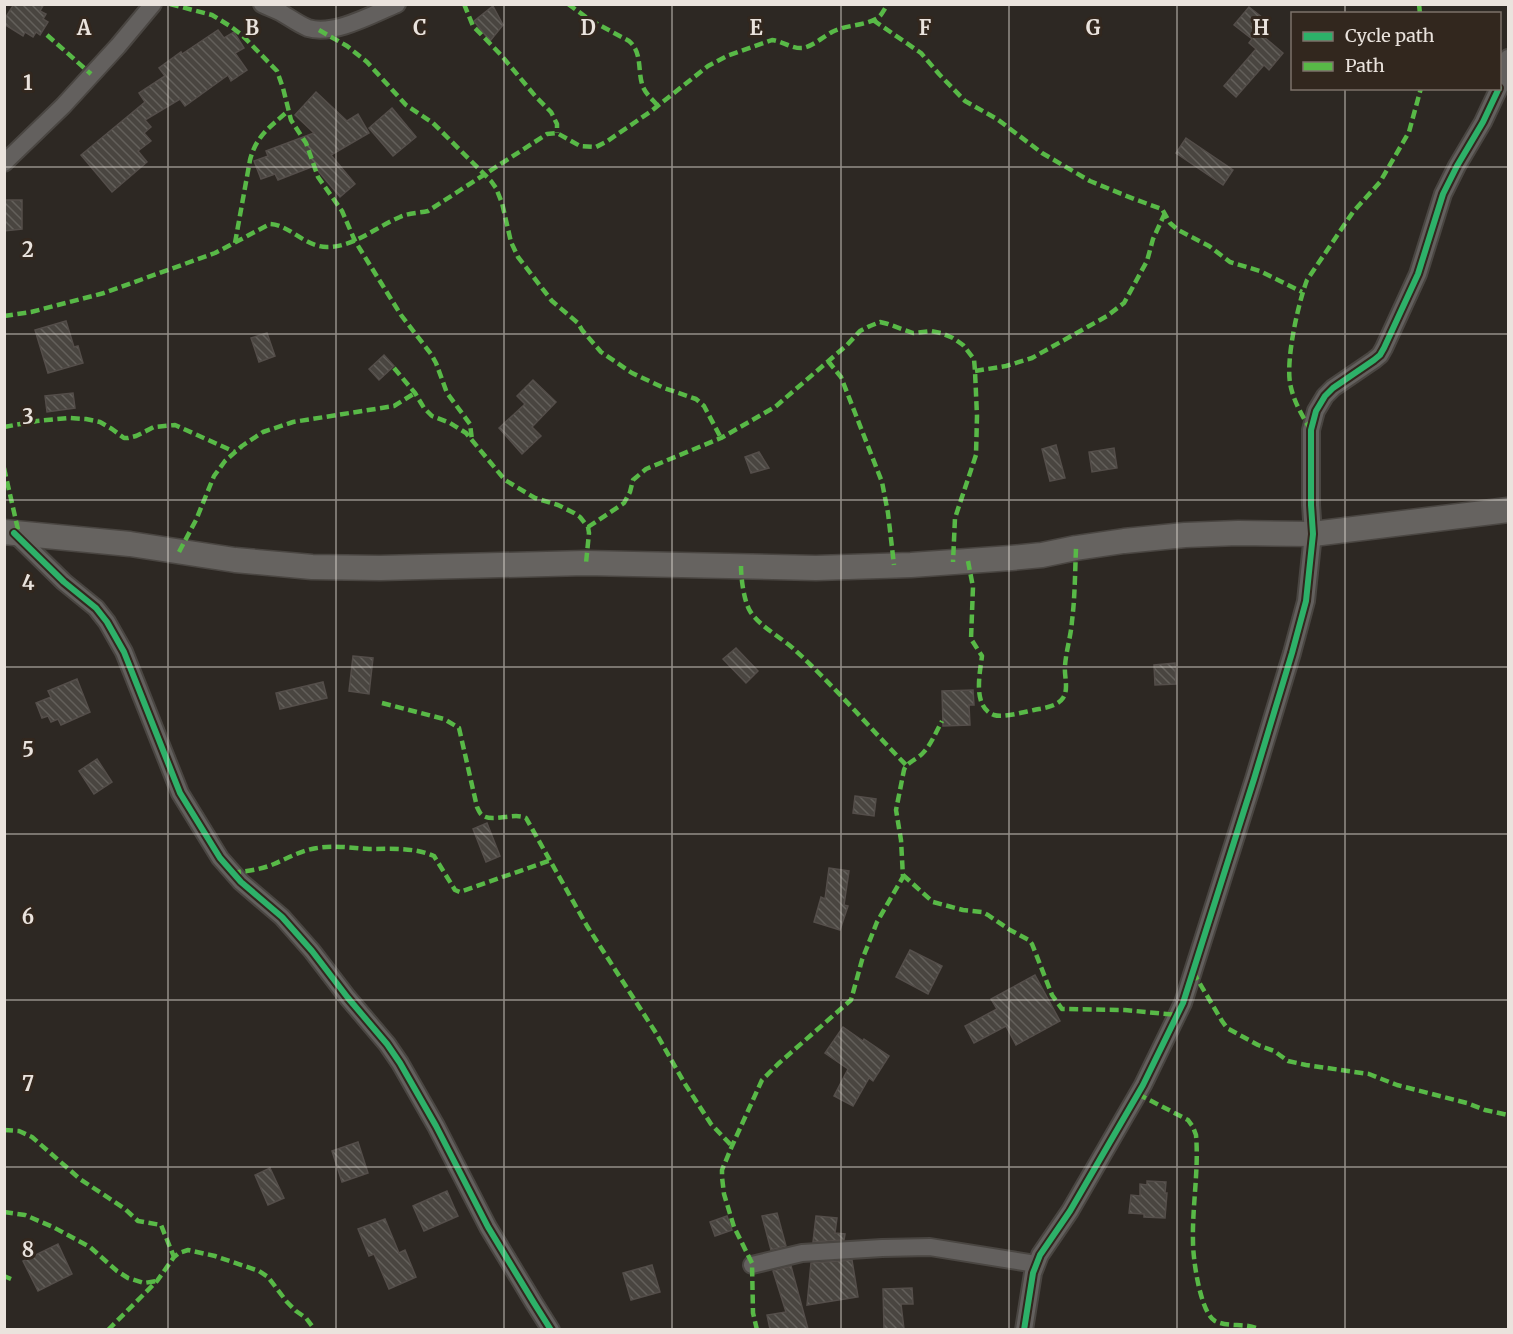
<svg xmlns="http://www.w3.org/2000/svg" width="1513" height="1334" viewBox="0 0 1513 1334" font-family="Merriweather,serif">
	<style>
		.building { fill: url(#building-back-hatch); stroke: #544e4a; stroke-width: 1.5 }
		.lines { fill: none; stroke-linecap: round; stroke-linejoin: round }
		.street-casing { stroke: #4a4642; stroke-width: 20 }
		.secondary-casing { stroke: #4a4642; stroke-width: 27 }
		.street { stroke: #63605e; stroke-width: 16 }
		.secondary { stroke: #666360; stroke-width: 24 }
		.quiet { stroke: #58b947; stroke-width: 4.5; stroke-dasharray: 9 4.5; stroke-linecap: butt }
		.cycleway-casing { stroke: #32271e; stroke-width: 10 }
		.cycleway { stroke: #2db169; stroke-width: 6 }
		.grid { fill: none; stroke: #eae3dd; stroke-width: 1.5; stroke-opacity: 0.55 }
		.grid-label { font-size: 20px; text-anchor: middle; font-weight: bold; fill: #eae3dd; stroke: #32271e; stroke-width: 6; stroke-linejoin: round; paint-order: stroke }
	</style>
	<defs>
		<pattern id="building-back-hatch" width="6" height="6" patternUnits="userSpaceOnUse" patternTransform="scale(1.5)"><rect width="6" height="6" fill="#494540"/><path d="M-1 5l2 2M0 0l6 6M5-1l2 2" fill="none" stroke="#63605b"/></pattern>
	</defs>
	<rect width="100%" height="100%" fill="#2d2823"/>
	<g class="building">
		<path d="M14,4H44L40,11L46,14L43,19L48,22L40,35L36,32L33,37L25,32L23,36L4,24V20Z"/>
		<path d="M493,6L503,25L490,41L474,21Z"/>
		<path d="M1249,7L1267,21L1258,32L1283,53L1269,70L1264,65L1236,97L1224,86L1256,49L1249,43L1252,39L1234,25Z"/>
		<path d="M218,30L224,38L234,32L244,48L235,53L247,70L231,81L228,75L185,106L180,99L145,120L151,127L144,133L151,141L138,151L147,162L112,192L81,155L145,102L139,93L165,76L159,68L181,52L182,54Z"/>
		<path d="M316,92L347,121L358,114L369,133L331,155L355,184L340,197L314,166L278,180L275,174L261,179L254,161L268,156L266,151L314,133L295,115Z"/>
		<path d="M392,108L416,137L393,156L369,128Z"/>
		<path d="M1186,138L1233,170L1223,185L1176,153Z"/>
		<path d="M4,200H22V229L4,231Z"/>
		<path d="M66,321L74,347L78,346L83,363L48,373L35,330Z"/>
		<path d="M267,333L275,356L259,362L251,338Z"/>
		<path d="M384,355L394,366L379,380L369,369Z"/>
		<path d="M533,380L556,402L532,427L541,436L522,454L499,428L525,404L517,396Z"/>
		<path d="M73,393L75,408L47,412L45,396Z"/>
		<path d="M1056,445L1065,478L1050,481L1042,449Z"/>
		<path d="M1114,448L1117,468L1092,472L1089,452Z"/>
		<path d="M759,452L769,468L751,473L745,457Z"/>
		<path d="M736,648L758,671L746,683L723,659Z"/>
		<path d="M353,656L373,658L369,694L349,691Z"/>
		<path d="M1175,663L1176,684L1155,685L1154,665Z"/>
		<path d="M77,679L90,712L61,725L58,719L51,722L48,716L42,718L36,703L51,697L48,691Z"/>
		<path d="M323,682L327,698L280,709L276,693Z"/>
		<path d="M973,690L974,705H969L970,725L943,726L942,691Z"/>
		<path d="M97,759L112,782L94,794L79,771Z"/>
		<path d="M855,796L876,799L874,816L853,813Z"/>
		<path d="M487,823L500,856L486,862L473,829Z"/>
		<path d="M829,868L849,871L844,905L848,906L840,930L814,922L821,897L825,899Z"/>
		<path d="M910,950L942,966L928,994L896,977Z"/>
		<path d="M1035,975L1060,1021L1016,1045L1006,1026L974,1043L965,1026L997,1009L991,999Z"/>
		<path d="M843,1027L863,1041L864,1039L889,1056L873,1081L869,1078L853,1106L834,1096L848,1069L825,1053Z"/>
		<path d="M358,1142L368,1173L342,1182L332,1151Z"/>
		<path d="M270,1168L284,1198L268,1205L255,1175Z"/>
		<path d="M1147,1181L1166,1182L1165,1193H1167L1165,1218L1144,1217V1214L1129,1213L1131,1195L1140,1196V1184L1147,1185Z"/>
		<path d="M447,1191L458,1216L424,1231L413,1206Z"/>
		<path d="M777,1213L786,1246L771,1250L762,1216Z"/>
		<path d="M727,1216L732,1230L715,1236L710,1222Z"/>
		<path d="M816,1216L837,1218L835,1233L845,1234L844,1240L813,1242Z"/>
		<path d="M385,1219L399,1253L405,1250L416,1277L389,1289L374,1254L369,1256L358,1229Z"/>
		<path d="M58,1244L72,1274L38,1291L23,1261Z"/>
		<path d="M852,1260L858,1297L807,1305L811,1263Z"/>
		<path d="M652,1265L660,1292L631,1300L623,1273Z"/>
		<path d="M791,1266L808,1329H770L767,1315L786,1312L773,1271Z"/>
		<path d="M912,1288L913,1304H901L904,1329H884L883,1289Z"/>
	</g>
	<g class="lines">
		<defs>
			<g id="street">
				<path d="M262,4C268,7 274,9 280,12C289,17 298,24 308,28C334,36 373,14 397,4"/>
				<path d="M1500,86L1508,58"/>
				<path d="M4,163L63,106L118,46L153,4"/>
				<path d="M14,533L64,582L96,608L107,622L124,652L180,793L220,858L241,882L282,917L312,951L348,998L387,1044L400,1063L436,1126L488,1227L534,1303L551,1330"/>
				<path d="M752,1265L802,1253L882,1248L930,1247L1036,1264"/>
				<path d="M1024,1330L1033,1273L1040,1255L1070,1211L1143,1085L1183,1003L1254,779L1292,653L1306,601L1313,534L1311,505V430L1316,411L1325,396L1333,388L1374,360L1380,355L1384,348L1418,274L1443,194L1457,166L1483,122L1499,88"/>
			</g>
			<path id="secondary" d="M4,532L130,544L235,560L312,567L380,568L586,563L816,568L911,565L1011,558L1042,555L1076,548L1124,541L1185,535L1238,533L1313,534L1508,510"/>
		</defs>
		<use href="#street" class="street-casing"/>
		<use href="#secondary" class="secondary-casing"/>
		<use href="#street" class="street"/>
		<use href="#secondary" class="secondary"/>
		<g class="quiet">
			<path d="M170,4L212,15L230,26L242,35L277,71L283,88L291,120L306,143L318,177L342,211L355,241L401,315L431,354L436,363L447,393L470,424L472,440"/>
			<path d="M464,4L473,26L501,55L536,97L551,112L557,124V133"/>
			<path d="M568,4L590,20L629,41C643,53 637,71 643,87C646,94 653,100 658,106"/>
			<path d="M1419,4L1420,14"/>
			<path d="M873,20L921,53L939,74L965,101L997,119L1042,153L1090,181L1134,199L1162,209L1170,223L1178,230L1209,246L1230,262L1260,271L1302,292"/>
			<path d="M319,30L347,46L367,62L406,105L433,123L491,181L496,188L502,203L511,242L518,257L552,301L578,323L582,330L601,352L632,373L664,388L696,399L704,406L721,438"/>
			<path d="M47,35L91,74"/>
			<path d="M235,243L250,160C256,136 270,127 288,111"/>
			<path d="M4,316L31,312L104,293L215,253L270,224C290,225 305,247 327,247C354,247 376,227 400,217C409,213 419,213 428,211L547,134L557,133L580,146L596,147L606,142L650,112L708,66L727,56L772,40C782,41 792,49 803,48C813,46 823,37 832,32C845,25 863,26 876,19C882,16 884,9 888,4"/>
			<path d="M828,361L841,377L882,482L888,513L894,565"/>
			<path d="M394,368L415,393L424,408L432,416L450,423L466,433L505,480L535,498L558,505L574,513L580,517L588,527L589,533L586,563"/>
			<path d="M975,371L1006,366L1032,358L1107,316L1124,303L1147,261L1153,239L1165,213"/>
			<path d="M4,427L37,421L69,418L86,419L100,422L112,429L124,438H128L136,436L154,427L175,425L235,452"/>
			<path d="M1311,430C1302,416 1293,400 1290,383C1286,358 1298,304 1307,280L1353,212L1380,182L1409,132L1421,88"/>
			<path d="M4,468L19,534"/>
			<path d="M588,527L624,503L630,492L633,480L646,469L721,438L775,407L847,345L860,331L870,326L880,322L888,324L913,333L931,331L941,333L953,338L963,345L974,359L975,371L977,416L976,455L955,518L953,562"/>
			<path d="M179,552L196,520L214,476L225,461L242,446L263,432L293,422L394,406L415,393"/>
			<path d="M968,561L973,587L971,639L982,656C980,673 972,707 994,715C1003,718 1024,712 1034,710C1043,708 1057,707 1063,698C1069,689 1064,676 1065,666C1066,651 1071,636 1072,621C1075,597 1075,572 1076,548"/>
			<path d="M741,566C741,579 744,601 750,611C759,626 782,638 795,650C834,686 869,727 906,765"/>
			<path d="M382,703L444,719L459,728L477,807C478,809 480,814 482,815C492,823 514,812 526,818L587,926L656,1033L685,1084L711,1124L732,1146"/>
			<path d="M232,873C246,871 260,870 274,864C288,858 302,850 317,848C334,845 352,848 369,849C391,849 413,847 434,856L455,890L460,892L551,860"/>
			<path d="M903,875L933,902L963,910L982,912L988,915L1010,930L1029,940L1032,944L1052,995L1062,1009L1125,1010L1177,1015"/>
			<path d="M1193,972L1222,1021L1227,1028L1258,1045L1274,1051L1288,1061L1306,1065L1369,1074L1397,1085L1467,1103L1485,1110L1508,1115"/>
			<path d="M1138,1094L1188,1120L1193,1127L1196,1135C1199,1171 1192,1206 1193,1242C1193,1259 1200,1312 1215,1321C1229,1328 1247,1322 1260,1330"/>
			<path d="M4,1130L19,1131L32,1137L80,1179L125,1209L138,1221L161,1225L174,1257"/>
			<path d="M4,1212L25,1215L53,1227L90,1247L117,1271L128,1278L144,1283L157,1281"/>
			<path d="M4,1276L11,1279"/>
			<path d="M108,1330L157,1281L174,1257L179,1253L188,1250L215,1256L259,1271L268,1277L287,1302L296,1311L306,1318L315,1330"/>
			<path d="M757,1330L753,1313L752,1263L734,1227L724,1194L722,1177V1170L732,1146L762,1080L778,1064L851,1000L862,960L877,922L903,877L901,840L896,810L904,770C907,762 916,760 922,754C931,745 936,732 942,721"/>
		</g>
		<defs>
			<g id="cycleway">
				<path d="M14,533L64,582L96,608L107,622L124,652L180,793L220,858L241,882L282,917L312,951L348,998L387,1044L400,1063L436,1126L488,1227L534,1303L551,1330"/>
				<path d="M1024,1330L1033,1273L1040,1255L1070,1211L1143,1085L1183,1003L1254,779L1292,653L1306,601L1313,534L1311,505V430L1316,411L1325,396L1333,388L1374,360L1380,355L1384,348L1418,274L1443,194L1457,166L1483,122L1499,88"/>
			</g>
		</defs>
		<use href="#cycleway" class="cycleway-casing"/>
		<use href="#cycleway" class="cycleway"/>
	</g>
	<path class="grid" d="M168,4V1330M336,4V1330M504,4V1330M672,4V1330M841,4V1330M1009,4V1330M1177,4V1330M1345,4V14M1345,88V1330M4,167H1508M4,334H1508M4,500H1508M4,667H1508M4,834H1508M4,1000H1508M4,1167H1508"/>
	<g class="grid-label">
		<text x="84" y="35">A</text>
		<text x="252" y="35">B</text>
		<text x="420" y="35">C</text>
		<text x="588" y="35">D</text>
		<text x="756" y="35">E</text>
		<text x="925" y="35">F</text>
		<text x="1093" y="35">G</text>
		<text x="1261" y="35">H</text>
		<text x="28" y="90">1</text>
		<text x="28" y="257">2</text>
		<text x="28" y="424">3</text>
		<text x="28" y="590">4</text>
		<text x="28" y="757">5</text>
		<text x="28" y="924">6</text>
		<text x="28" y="1091">7</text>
		<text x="28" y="1257">8</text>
	</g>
	<rect width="1513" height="1334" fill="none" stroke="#eae3dd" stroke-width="12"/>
	<rect x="1291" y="12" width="210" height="78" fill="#32271e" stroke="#7c726a" stroke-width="1.5"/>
	<rect x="1303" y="32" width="30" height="9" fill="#2db169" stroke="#7c726a" stroke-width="1.5"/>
	<text x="1345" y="42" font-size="18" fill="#eae3dd">Cycle path</text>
	<rect x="1303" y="62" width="30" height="9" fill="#58b947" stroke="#7c726a" stroke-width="1.5"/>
	<text x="1345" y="72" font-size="18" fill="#eae3dd">Path</text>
</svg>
